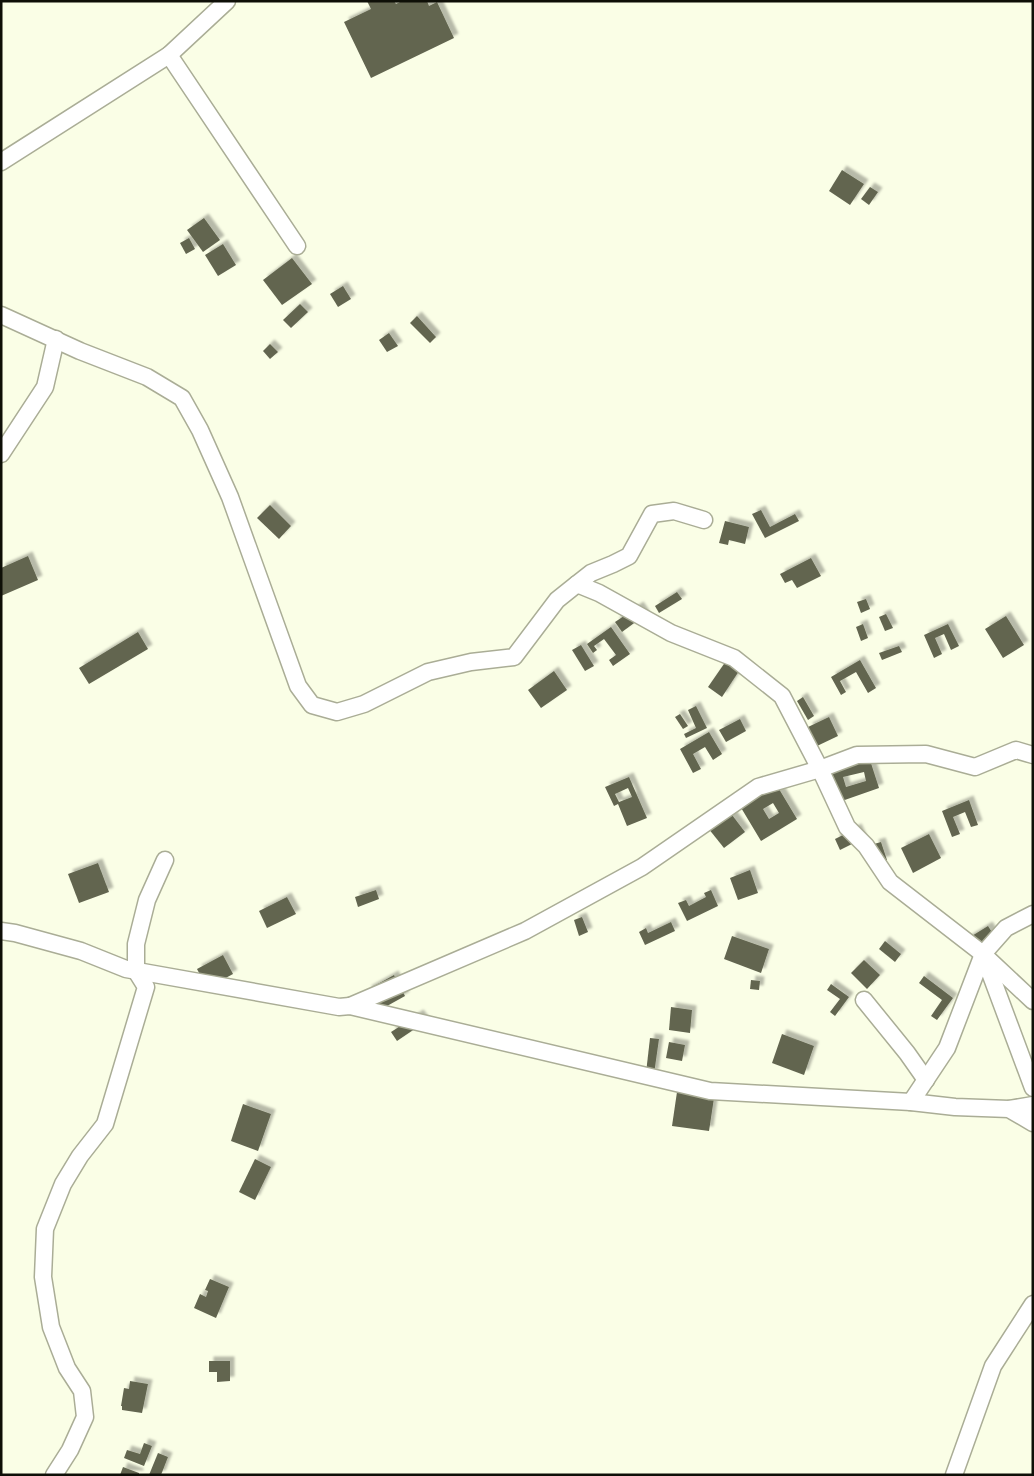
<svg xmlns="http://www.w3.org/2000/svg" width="1034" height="1476" viewBox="0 0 1034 1476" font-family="'PT Sans',sans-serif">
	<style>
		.building { fill: #626550; fill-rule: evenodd; filter: url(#shadow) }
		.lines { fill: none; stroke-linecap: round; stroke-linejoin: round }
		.minor-casing { stroke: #aaad96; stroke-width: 19 }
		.minor { stroke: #fff; stroke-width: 16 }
	</style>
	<defs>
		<filter id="shadow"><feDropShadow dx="4.5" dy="-4.5" stdDeviation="1" flood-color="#0004"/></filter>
	</defs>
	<rect width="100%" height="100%" fill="#fafee6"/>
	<g class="building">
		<path d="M367,1H394L396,4L402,1H427L429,6L437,2L454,38L371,78L344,22L371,9Z"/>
		<path d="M842,170L864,184L850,205L829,191Z"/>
		<path d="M870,187L878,192L869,205L861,199Z"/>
		<path d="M204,218L220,240L203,252L187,230Z"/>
		<path d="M189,238L195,249L186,254L180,243Z"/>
		<path d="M223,244L236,265L218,276L205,255Z"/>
		<path d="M292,258L312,284L282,305L263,280Z"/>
		<path d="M343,286L351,299L338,307L330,294Z"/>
		<path d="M300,304L308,312L291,328L283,320Z"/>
		<path d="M417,316L436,337L430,343L410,323Z"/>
		<path d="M389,333L398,346L387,352L379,340Z"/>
		<path d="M270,344L278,352L270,359L263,351Z"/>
		<path d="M270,505L291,526L279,539L257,518Z"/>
		<path d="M761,510L770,527L795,514L799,521L765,538L752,514Z"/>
		<path d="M725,521L749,527L745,544L729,540L728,545L719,543Z"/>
		<path d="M28,556L38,580L1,596V568Z"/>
		<path d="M811,558L821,576L797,588L792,580L785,583L780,574Z"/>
		<path d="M677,592L682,599L659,613L655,606Z"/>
		<path d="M866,599L870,609L861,613L857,602Z"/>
		<path d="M639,606L645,615L622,632L615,622Z"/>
		<path d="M886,614L893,628L885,631L879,617Z"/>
		<path d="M1006,616L1024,645L1003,658L985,629Z"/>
		<path d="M863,624L868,638L861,641L856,627Z"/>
		<path d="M948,624L959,646L951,650L944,634L935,638L942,654L934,658L924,635Z"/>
		<path d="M611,627L630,654L613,666L609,660L616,655L604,639L594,646L597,650L593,653L587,644Z"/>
		<path d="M138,632L148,649L89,684L79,668Z"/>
		<path d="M581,645L594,666L585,671L572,650Z"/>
		<path d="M899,646L902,652L882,660L879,653Z"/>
		<path d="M860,660L876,688L868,693L856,672L840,681L846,692L841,695L831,677Z"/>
		<path d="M726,661L739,671L722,697L708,687Z"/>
		<path d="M554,671L567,690L541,708L528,690Z"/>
		<path d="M803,697L814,716L808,720L797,701Z"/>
		<path d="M696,706L707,728L686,738L684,734L696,728L688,710Z"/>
		<path d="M680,714L688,726L683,729L675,717Z"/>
		<path d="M829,717L838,736L817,746L808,727Z"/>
		<path d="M740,719L746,731L726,742L719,730Z"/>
		<path d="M709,732L722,754L713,760L705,747L693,754L701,769L693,773L680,749Z"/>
		<path d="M869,757L879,788L839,802L829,771ZM864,772L866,781L846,787L843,777Z"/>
		<path d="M629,777L647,818L627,826L618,804L614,806L605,787ZM628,788L632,797L619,802L615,794Z"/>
		<path d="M776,784L797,819L761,841L740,806ZM773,803L779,813L769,819L763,809Z"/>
		<path d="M969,800L978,825L971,827L965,812L953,817L960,834L952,837L942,811Z"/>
		<path d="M729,811L745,832L724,848L708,828Z"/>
		<path d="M857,828L862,839L840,850L835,839Z"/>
		<path d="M929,834L941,858L913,873L901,848Z"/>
		<path d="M881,842L887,860L880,862L874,844Z"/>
		<path d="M98,863L109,892L79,903L68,874Z"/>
		<path d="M750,870L758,893L738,900L730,878Z"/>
		<path d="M376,890L379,899L358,907L355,897Z"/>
		<path d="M711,890L718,906L687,921L678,903L686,900L689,906L706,897L704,893Z"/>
		<path d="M287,897L296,914L267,928L259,911Z"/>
		<path d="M582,917L588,932L579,936L574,920Z"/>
		<path d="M671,922L675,931L645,945L639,932L646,928L648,933Z"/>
		<path d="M988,926L995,937L973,950L967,939Z"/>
		<path d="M732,936L769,949L761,973L724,959Z"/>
		<path d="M885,941L901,954L895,962L879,949Z"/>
		<path d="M223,955L233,974L207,988L197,969Z"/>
		<path d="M864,960L880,975L867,989L851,973Z"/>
		<path d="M394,975L405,996L378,1011L367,990Z"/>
		<path d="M924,976L953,998L937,1020L931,1016L942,1000L919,983Z"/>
		<path d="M751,980L760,981L759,990L750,989Z"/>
		<path d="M831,984L849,997L835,1016L830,1012L840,999L827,990Z"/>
		<path d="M671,1007L692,1010L690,1033L669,1030Z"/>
		<path d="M419,1014L425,1022L397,1041L391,1032Z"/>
		<path d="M782,1034L814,1046L804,1075L772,1063Z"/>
		<path d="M650,1038L659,1039L654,1074L646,1073Z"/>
		<path d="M669,1042L685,1045L682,1061L666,1058Z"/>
		<path d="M677,1092L714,1098L709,1131L672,1126Z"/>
		<path d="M243,1104L271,1114L258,1151L231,1141Z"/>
		<path d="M255,1159L271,1167L255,1200L239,1192Z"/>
		<path d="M210,1279L229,1287L216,1318L194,1308L200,1294L206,1297L208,1291L205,1290Z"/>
		<path d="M209,1361H230V1381L217,1382V1372H209Z"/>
		<path d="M130,1381L148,1384L142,1413L122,1410V1406H121L124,1388L129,1389Z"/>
		<path d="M144,1443L152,1446L144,1466L124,1458L127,1450L140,1454Z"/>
		<path d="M158,1453L168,1457L161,1475H149Z"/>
		<path d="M123,1467L139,1473V1475H120Z"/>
	</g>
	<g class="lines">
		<defs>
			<g id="minor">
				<path d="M169,55L297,246"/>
				<path d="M1,162L169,55L227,1"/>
				<path d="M1,315L80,351L147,377L182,398L200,430L230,497L298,686L312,705L337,712L364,704L428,672L471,662L514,657L557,600L577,584L599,593L671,633L734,658L782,696L820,769L847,827L866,846L890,882L983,954L1033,1088"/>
				<path d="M1,454L45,387L56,339"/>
				<path d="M577,584L591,573L613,564L629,556L652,514L674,511L704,520"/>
				<path d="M1,931L15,933L81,951L126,969L339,1007L350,1006L710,1091L911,1102L955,1107L1009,1109L1033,1123"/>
				<path d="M986,957L1033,1001"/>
				<path d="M864,1000L907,1053L926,1080"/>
				<path d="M350,1006L525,931L642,867L758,787L820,769L857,755L926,754L975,767L1016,750L1033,755"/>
				<path d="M911,1102L947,1048L983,954L1006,928L1033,914"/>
				<path d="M1009,1109L1033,1105"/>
				<path d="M54,1475L70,1450L85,1417L82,1391L67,1368L51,1327L43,1277L45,1229L63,1184L80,1156L105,1124L146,987L136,971V944L147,900L165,860"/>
				<path d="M954,1475L993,1366L1033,1304"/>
			</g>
		</defs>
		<use href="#minor" class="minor-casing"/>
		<use href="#minor" class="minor"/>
	</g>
	<rect width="1034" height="1476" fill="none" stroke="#0e0f07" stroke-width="5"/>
</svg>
